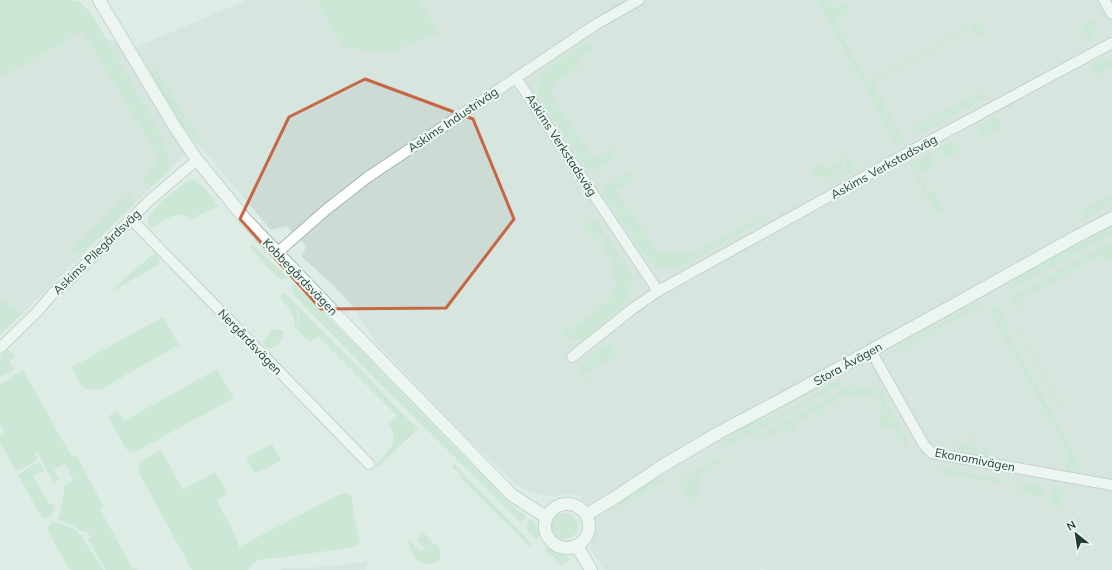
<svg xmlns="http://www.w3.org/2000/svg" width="1112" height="570" viewBox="0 0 1112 570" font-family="Mulish,sans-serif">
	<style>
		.built { fill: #ccdcd5 }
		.green { fill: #b5e0c0 }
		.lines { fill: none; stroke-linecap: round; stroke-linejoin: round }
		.street-casing { stroke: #a1b4ad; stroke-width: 12 }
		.secondary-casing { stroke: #9cb9ae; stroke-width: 14 }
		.street { stroke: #fff; stroke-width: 10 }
		.secondary { stroke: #fff; stroke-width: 12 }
		.marked { fill: none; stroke: #c76644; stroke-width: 3; stroke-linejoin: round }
		.labels { text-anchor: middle; stroke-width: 4; stroke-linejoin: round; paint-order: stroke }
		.street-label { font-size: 12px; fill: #1e3d35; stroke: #eff8f3 }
	</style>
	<rect width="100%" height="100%" fill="#deece6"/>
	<g class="built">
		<path d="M247,0H317L329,24L439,33L420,0H1112V570H765L761,569L760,570H604L590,548L594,532L597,527L579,495L566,494L554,497L531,493L514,482L469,440L376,343L355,309L335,287L302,257L306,246L287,226L271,230L197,143L22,314L0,298V78L83,32L136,47Z"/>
		<path d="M368,561L366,570H282L281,568L327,567Z"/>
	</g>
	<g class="green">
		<path d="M0,0H69L80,2L91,13L161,134L167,151L169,171C164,175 155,188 148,185C145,184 144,183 142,181L156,165L158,155L83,32L0,78Z"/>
		<path d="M317,0H420L439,33L389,53L345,48L329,24Z"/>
		<path d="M817,0H829L833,8L837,7L848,2L850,6L847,8L849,11L835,20L834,23L866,79L869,82L978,22H980L985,31L977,37L972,28L872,82L904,142L900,145H897Z"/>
		<path d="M1095,19L1096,21C1096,27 1095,36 1089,41L1082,27Z"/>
		<path d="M587,41L593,49L577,60L580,66L554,83L551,95L594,159L612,148L614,152L615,157L596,170L591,171L587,169L538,95L537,92L541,73Z"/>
		<path d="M1101,59L1112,60V67L1096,76C1092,73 1090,68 1092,63Z"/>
		<path d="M154,68L203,144V145L198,144L158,89L152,76V70Z"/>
		<path d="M979,91L983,98L964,110L960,103Z"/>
		<path d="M958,103L962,110L939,123L935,116Z"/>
		<path d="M933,117L937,124L916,136L912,129Z"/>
		<path d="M997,117L1002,126V128L982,139L979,133V126L988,121Z"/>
		<path d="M949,142C955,140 958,146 961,150L947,159L944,158L938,148Z"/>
		<path d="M930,153L935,163L934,166L918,174L928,192L933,189L944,209L937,214L910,167V164Z"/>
		<path d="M843,154C846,173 827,182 811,174V170L820,165C829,170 841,168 841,155Z"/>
		<path d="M849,158L855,167L854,170L829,184L824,181C833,179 841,175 844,166C846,163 846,161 849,158Z"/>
		<path d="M627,173H629L633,179L616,191L657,251L673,254L681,250L685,255H689L762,215L764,216V220L680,267C670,270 658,268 649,261L604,194L606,186Z"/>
		<path d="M192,179C205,185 211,196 218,207L199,215L194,219C177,210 167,218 152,227L149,226L147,219C156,204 177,187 192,179Z"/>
		<path d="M1112,193V204L1086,219L1080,211Z"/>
		<path d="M128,194L132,198L133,204L85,251C79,255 75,254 69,251Z"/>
		<path d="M593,218H596L605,233L594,240L583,226Z"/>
		<path d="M1112,226V234L1015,287L1011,289H1009L1015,280L1036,266L1055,255L1077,246Z"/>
		<path d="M608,237L632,273L628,302L591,334L585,339H569L561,330L563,327L565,325L571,331L614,295L610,290L618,283L610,273L615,264L603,249L601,242Z"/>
		<path d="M1112,241V259L1106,262L1101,255L1018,302L1022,309L1020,310L1017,308L1011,297Z"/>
		<path d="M253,245L288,277V278C286,278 284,279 282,279C276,278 255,253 250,247Z"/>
		<path d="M157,254L160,261L158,265L109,293L152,255Z"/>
		<path d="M293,284L315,304L508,502L526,517L525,519L521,522L519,521L382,385L297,298C294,294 290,289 293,284Z"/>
		<path d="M285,293L298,307L297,330L295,328C295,315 289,307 280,298Z"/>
		<path d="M0,298L22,314L0,335Z"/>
		<path d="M979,302L980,305L979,307L893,354L895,350L902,345Z"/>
		<path d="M996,305L998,306L1008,325L1009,336L1081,466V471L1066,469L1068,456L1066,447L989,309Z"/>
		<path d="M299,308L418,429L380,465L377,466L376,465C387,453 401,441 389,424L397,416L318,336L311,342L298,331Z"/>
		<path d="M163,317L179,345L101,389L88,390L81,385L72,367Z"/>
		<path d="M1027,325L1020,330L1062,406L1068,403L1063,407L1061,408L1019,332V330Z"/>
		<path d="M272,329L284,331C282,340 278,347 268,349L264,346L263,341Z"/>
		<path d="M610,342L618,354L617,356L585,374L588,379L584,381L583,379L579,368Z"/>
		<path d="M8,349L15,356L9,362L15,369L0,377V357Z"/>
		<path d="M217,369L234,398L137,451L131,452L126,449L108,416L118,411L124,421Z"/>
		<path d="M23,370L72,457L76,455L104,507L100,509L133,569L136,568L137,570H106L88,539L91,537L86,531L83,532C74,526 67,522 57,520L60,514L65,485L74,480L65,464L54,470L59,480L54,483L37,451L34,453L37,457L36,461L19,471L18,470L16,471L0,442V435L5,432L0,423V384L9,379V378Z"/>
		<path d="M838,379H840L841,382L840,384L726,448H722L720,444L721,443L748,425L759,421L777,416L798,405L820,392L831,383Z"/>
		<path d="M854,384H856L861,388L880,391L907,440L906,446H903L904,440L896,439L898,428L879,425L883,403L875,402L876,397L857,394L856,398L838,395L836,404L827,403L825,415L807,412L805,421L797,419L794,432L777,429L775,436C765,434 765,440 757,440L756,438Z"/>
		<path d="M970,435L979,451H981L988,448L989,451L988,453L985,456L957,451V443L963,447L967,445L971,441L965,437Z"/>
		<path d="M272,444L281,460L255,474L246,458Z"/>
		<path d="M161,450L183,490L215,472L228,494L217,501L235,535L239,547L336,496L347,493L351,495L353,503V511L356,526L360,541L355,547L278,558C265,558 256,558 248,570H192L138,471L139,466L140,462Z"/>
		<path d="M722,456L723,459L719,461V463L701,473L695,507L692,505L679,481Z"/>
		<path d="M40,463L43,468V471L34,476V478L49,504L53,503L55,506C54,512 51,516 46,519L42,518L18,475L33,465Z"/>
		<path d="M454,464L530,542L531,545L529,546L527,545L526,543L460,477L462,475L452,467Z"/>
		<path d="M943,468L998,478L1003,481V484L938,472L940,469Z"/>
		<path d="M655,479L661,480L663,482L617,507L616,506L638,489Z"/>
		<path d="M1025,483L1043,487L1042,496H1038L1018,492L1020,485Z"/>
		<path d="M1053,489L1064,490L1060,510L1054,507L1051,501Z"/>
		<circle cx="565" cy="526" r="13"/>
		<path d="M530,519C535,524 540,528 540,535L537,540L527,530L526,526Z"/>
		<path d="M54,522L71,527L81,535L103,570H70L50,535L48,530L49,525Z"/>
		<path d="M424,533L435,545L437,544C444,557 440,567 424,563C421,562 418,562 416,559C412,554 410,547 408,541L410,540L412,541L414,546L420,551L425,549L427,551L417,539Z"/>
		<path d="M548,548C556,548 566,553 570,560L562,565L546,551V549Z"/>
	</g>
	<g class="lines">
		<defs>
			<g id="street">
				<path d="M1104,0L1112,14"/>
				<path d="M516,78L658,291"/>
				<path d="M131,219L369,464"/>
				<path d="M277,253L327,209L368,177L595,25L639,0"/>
				<path d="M0,348L37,312L54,292L64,285L150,200L197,160"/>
				<path d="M871,351L924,445L932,453L1112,485"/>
				<path d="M572,357L631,310L658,291L902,156L1112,43"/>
			</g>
			<g id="secondary">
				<path d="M99,0L175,127L197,160L229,199L245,219L331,309L512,495L546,517"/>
				<circle cx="567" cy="526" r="22"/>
				<path d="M586,515L611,500L664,465L720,432L777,402L952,306L1072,239L1112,218"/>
				<path d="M577,546L591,570"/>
			</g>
		</defs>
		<use href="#street" class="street-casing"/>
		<use href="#secondary" class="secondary-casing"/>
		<use href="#street" class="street"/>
		<use href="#secondary" class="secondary"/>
	</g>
	<path d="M0 0H1112V570H0ZM365,79L473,119L514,219L446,308L321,309L240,219L289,117Z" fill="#deece6" fill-opacity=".55" fill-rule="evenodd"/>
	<path class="marked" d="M365,79L473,119L514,219L446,308L321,309L240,219L289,117Z"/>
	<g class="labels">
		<g class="street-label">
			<text transform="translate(453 120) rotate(-34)" y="4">Askims Industriväg</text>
			<text transform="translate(561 145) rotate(57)" y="4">Askims Verkstadsväg</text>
			<text transform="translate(884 167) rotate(-29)" y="4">Askims Verkstadsväg</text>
			<text transform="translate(97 252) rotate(-44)" y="4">Askims Pilegårdsväg</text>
			<text transform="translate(300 277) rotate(46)" y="4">Kobbegårdsvägen</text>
			<text transform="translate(250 342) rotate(46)" y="4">Nergårdsvägen</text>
			<text transform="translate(848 364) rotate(-29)" y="4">Stora Åvägen</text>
			<text transform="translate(975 460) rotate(11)" y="4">Ekonomivägen</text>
		</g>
	</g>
	<g transform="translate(1076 534) rotate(330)" stroke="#eff8f3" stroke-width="3" paint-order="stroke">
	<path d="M0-3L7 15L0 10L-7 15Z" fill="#1e3d35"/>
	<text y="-6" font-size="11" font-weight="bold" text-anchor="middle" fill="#1e3d35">N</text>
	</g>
</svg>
